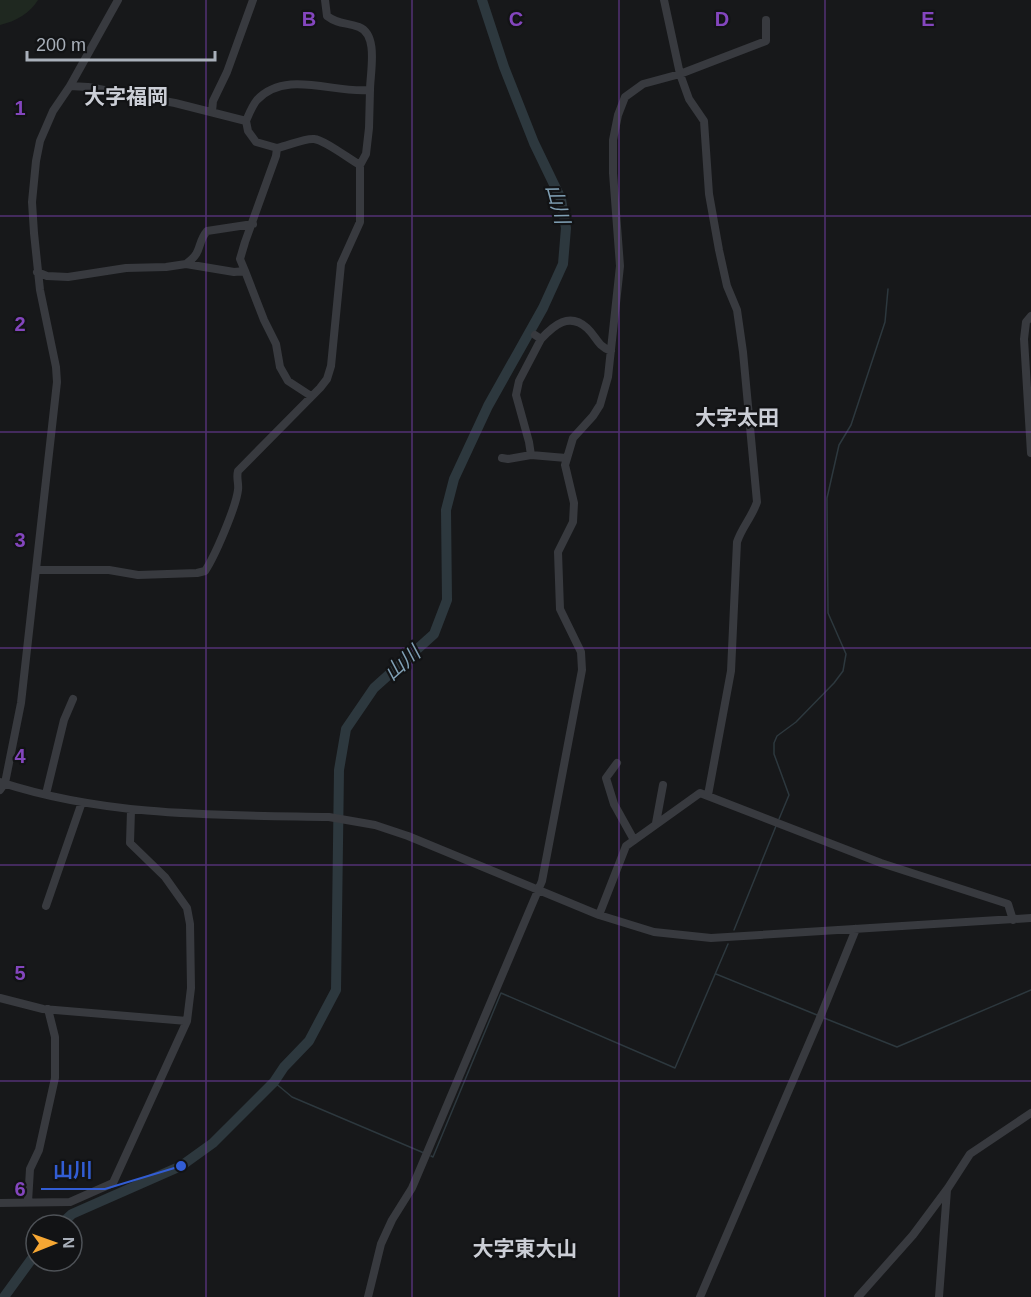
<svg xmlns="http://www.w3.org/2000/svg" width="1031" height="1297" font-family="Helvetica,'Noto Sans JP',sans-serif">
	<rect width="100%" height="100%" fill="#17181a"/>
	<!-- green -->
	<path fill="#1f2820" d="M0 0H38C29 14 16 21 0 25Z"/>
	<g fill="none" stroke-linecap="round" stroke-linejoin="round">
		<!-- stream -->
		<path stroke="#2d383e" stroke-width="1.5" d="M779 819 789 795 774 754V743L777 736 796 722 834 683 843 671 846 654 828 613 827 498 839 445 851 425 885 322 888 289
			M734 930 776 826
			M716 974 817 1015
			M824 1018 897 1047 1031 990
			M274 1082 292 1097 424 1153
			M431 1156 433 1157 501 993 675 1068 728 944"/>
		<!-- river -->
		<path stroke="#2d383e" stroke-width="10" d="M60 1225 72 1214 181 1166 213 1143 274 1082 284 1067 309 1041 336 990 339 770 346 729 374 688 434 634 447 600 446 510 454 479 488 406 543 308 563 264 566 228 561 199 534 143 504 67 482 0
			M4 1297 36 1253"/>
		<!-- minor -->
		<path stroke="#383a3f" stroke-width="8" d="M664 0 680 74 689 99 704 121 709 194 719 250 727 286 737 310 743 352 757 502C752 517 742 527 737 542L731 671 708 795
			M70 86 88 87 175 103 246 121
			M212 112 213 101 227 72 253 0
			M277 148C288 146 304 138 314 139 325 140 349 159 360 165
			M186 264C204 251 196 244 207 231L253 224
			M245 271 240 259 245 242 276 156 277 148 256 142 248 131 246 121C249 114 252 106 257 100 286 69 334 94 370 90 370 73 379 35 359 27 346 22 339 25 327 16L325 0
			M37 272 47 276 68 277 126 268 166 267 186 264 234 272 245 271 264 320 276 344 280 367 288 381 311 396
			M1031 316 1026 322 1024 339 1031 453
			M535 335 541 339C554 325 569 312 587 328 597 337 596 345 611 351
			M531 455 529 442 516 395 519 381 541 339
			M502 458 508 459 531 455 566 458
			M36 570H109L138 575 197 573 205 571C215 556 236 507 238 490 239 483 236 478 238 471L320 388 327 379 331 366 341 264 360 222V165L366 154 369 128 370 90
			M617 763 606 778 614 804 634 840
			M0 782C107 817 218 815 329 817L375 825 408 836 599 915 654 932 711 938 1031 918
			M0 790 5 783 21 703 57 382 56 367 40 290 34 233 32 202 36 161 40 141 53 111 70 86 118 0
			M46 794 64 720 73 699
			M656 823 663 785
			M46 906 82 802
			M599 915 626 846 700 793 881 863 1008 904 1013 920
			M0 998 43 1009 187 1021
			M28 1202 30 1169 39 1150 55 1078V1037L48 1009
			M0 1203 70 1202 113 1183 187 1021 191 988 190 924 187 908 165 877 130 843 131 810
			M368 1297 381 1244 392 1220 412 1188 542 881 582 670 581 652 560 609 558 552 573 522 574 503 565 465 573 438 593 416 600 405 608 377 620 266 613 173V140L618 115 625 97 643 84 680 74 766 41V20
			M700 1297 819 1020 856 929
			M858 1297 913 1235 948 1188 970 1154 1031 1113
			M939 1297 947 1190"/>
	</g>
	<!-- grid -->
	<path fill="none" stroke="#8446be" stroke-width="1.5" stroke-opacity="0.55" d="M206 0V1297M412 0V1297M619 0V1297M825 0V1297M0 216H1031M0 432H1031M0 648H1031M0 865H1031M0 1081H1031"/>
	<g text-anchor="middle" stroke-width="4.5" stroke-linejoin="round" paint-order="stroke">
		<!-- water labels -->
		<g font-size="20" font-style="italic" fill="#80a0b5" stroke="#121315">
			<text transform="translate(558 204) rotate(75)" y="7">山川</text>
			<text transform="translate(402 663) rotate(-42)" y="7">山川</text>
		</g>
		<!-- quarter labels -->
		<g font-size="21" font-weight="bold" fill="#cbced6" stroke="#121315">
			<text x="126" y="104">大字福岡</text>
			<text x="737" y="425">大字太田</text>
			<text x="525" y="1256">大字東大山</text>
		</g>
	</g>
	<g font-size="20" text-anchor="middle" font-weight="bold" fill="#8446be" stroke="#121315" stroke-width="4.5" stroke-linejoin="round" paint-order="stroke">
		<text x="309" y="26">B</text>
		<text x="516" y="26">C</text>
		<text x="722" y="26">D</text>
		<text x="928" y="26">E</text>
		<text x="20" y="115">1</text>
		<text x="20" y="331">2</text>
		<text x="20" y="547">3</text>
		<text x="20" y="763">4</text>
		<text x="20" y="980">5</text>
		<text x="20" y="1196">6</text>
	</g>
	<!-- callouts -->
	<path fill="none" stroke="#325dd4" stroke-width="2" d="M181 1166L105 1189H41"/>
	<circle fill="#325dd4" stroke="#121315" stroke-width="2" cx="181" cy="1166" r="6"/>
	<g font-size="20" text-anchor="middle" font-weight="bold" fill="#325dd4" stroke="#121315" stroke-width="4.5" stroke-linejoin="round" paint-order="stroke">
		<text x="73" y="1177">山川</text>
	</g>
	<!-- north arrow -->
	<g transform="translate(54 1243) rotate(89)"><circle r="28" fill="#121315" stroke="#4e5257" stroke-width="1.5"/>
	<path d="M0-4.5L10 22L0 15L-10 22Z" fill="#f6a733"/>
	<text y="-9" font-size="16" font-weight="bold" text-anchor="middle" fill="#a9b0ba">N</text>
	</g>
	<!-- scale -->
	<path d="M27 51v9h188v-9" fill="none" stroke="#a9b0ba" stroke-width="3"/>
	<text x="36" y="51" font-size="18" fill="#a9b0ba" stroke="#121315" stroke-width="4.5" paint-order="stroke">200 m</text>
</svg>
